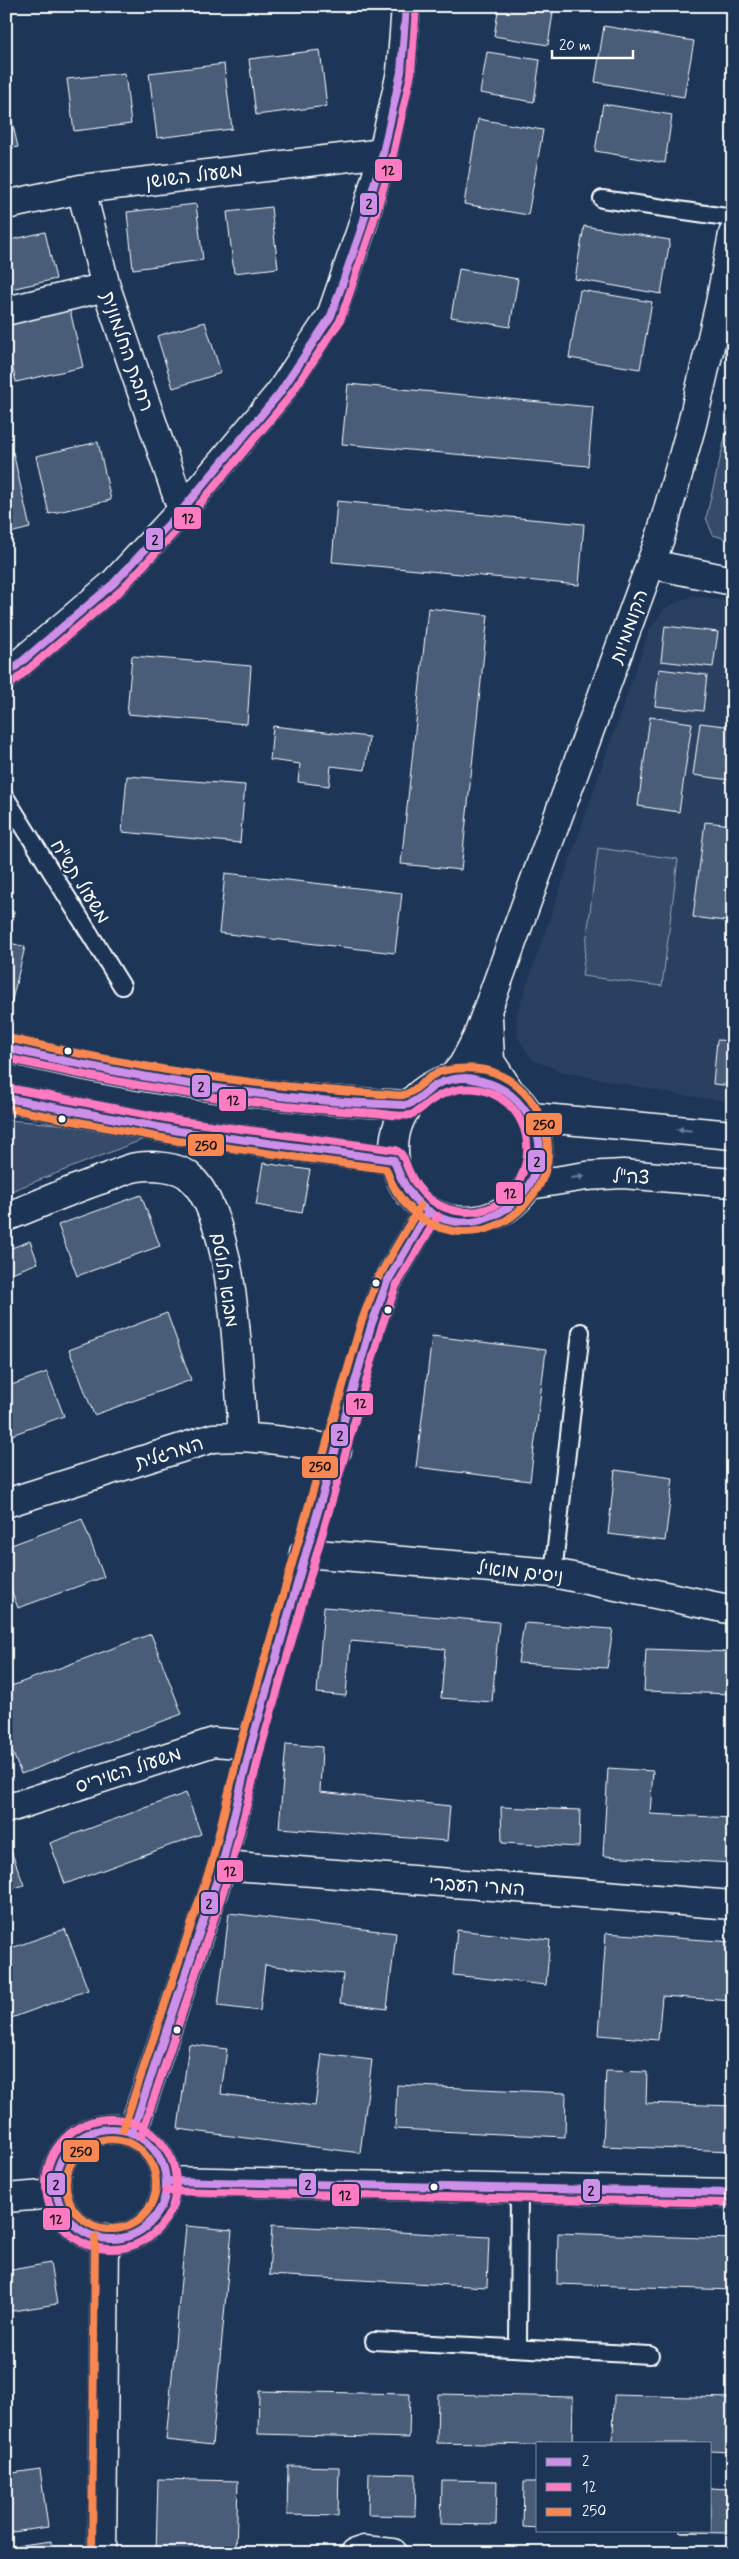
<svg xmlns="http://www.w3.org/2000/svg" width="739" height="2559" font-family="Mynerve,'Playpen Sans Hebrew',sans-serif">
	<rect width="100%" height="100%" fill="#1d3557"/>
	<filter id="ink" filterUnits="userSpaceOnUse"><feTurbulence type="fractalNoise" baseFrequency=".02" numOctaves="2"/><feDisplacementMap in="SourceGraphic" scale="10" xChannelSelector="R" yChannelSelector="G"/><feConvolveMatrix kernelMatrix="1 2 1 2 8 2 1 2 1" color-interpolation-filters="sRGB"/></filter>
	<g filter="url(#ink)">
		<!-- built -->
		<path fill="#2a4161" d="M693 595 733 602V1102L681 1095 564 1072 532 1060 518 1037 517 1013 649 631 665 608Z"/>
		<!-- green -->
		<path fill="#364b69" stroke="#9aa5b4" d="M733 404V541L713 535 706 518Z
			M598 848 678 859 662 986 582 976Z
			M6 1120 162 1132 6 1193Z"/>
		<!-- building -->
		<path fill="#4a5d79" stroke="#fff" d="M499 6 553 13 548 45 494 36Z
			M604 26 694 41 684 97 595 82Z
			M320 50 327 106 256 115 249 59Z
			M487 52 540 60 534 102 480 93Z
			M224 64 232 129 157 138 149 73Z
			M125 73 131 124 74 131 67 79Z
			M6 96 18 147 6 149Z
			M603 104 672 115 665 163 595 151Z
			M478 119 543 130 528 215 464 204Z
			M196 204 203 260 133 269 127 212Z
			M271 207 278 268 234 273 227 212Z
			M584 226 670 240 661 294 575 279Z
			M45 232 56 279 6 290V241Z
			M459 269 518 279 510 327 451 317Z
			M580 290 652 302 640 369 569 358Z
			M70 310 83 367 16 382 6 339V324Z
			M205 322 221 373 173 388 157 336Z
			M348 384 593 407 588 466 342 444Z
			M98 442 111 500 49 514 36 456Z
			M13 452 30 528 6 534V454Z
			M337 501 584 524 579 585 332 562Z
			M428 608 488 615 461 870 401 864Z
			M665 626 718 632 713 667 661 661Z
			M132 656 251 666 247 724 127 714Z
			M659 669 707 675 703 711 655 706Z
			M650 717 692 723 679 812 638 806Z
			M700 723 733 727 730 780 693 775Z
			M273 726 369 737 365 770 331 766 329 786 298 782 300 764 270 760Z
			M127 776 245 785 240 843 122 832Z
			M705 822 733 825V922L693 917Z
			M225 873 402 893 395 953 219 933Z
			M6 909 14 912 7 942 25 947 10 1008 6 1007Z
			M717 1040 733 1041V1086L713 1084Z
			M263 1163 310 1170 302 1213 256 1205Z
			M141 1195 160 1246 77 1276 58 1225Z
			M30 1241 38 1263 6 1275V1250Z
			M167 1313 191 1380 94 1415 69 1350Z
			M432 1336 546 1350 530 1481 416 1467Z
			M728 1370H733V1432H731Z
			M47 1372 64 1416 6 1437V1387Z
			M615 1470 673 1478 665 1541 608 1534Z
			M82 1519 104 1577 18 1608 6 1576V1547Z
			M324 1607 499 1622 492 1702 441 1698 445 1649 350 1641 346 1696 317 1693Z
			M524 1623 613 1629 607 1668 518 1663Z
			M151 1634 182 1714 21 1774 6 1735V1688Z
			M646 1649 733 1652V1694L644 1691Z
			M286 1744 322 1747 320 1792 450 1806 447 1841 279 1828Z
			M608 1768 653 1771 650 1814 733 1818V1863L603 1856Z
			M186 1793 201 1834 65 1884 50 1843Z
			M501 1807 580 1810 579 1847 502 1843Z
			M6 1838 24 1885 6 1891Z
			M229 1913 396 1933 387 2009 340 2003 343 1974 265 1965 260 2011 218 2006Z
			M65 1929 88 1990 6 2020V1950Z
			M457 1930 550 1940 546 1985 453 1975Z
			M606 1933 733 1942V2001L662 1996 658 2040 599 2035Z
			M189 2044 227 2049 221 2094 315 2106 322 2054 372 2060 360 2153 178 2129Z
			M606 2071 647 2072 646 2103 733 2106V2151L603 2146Z
			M397 2085 566 2093 565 2137 395 2129Z
			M272 2225 489 2237 487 2287 269 2275Z
			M186 2226 232 2230 212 2445 166 2440Z
			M558 2233 733 2239V2290L557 2284Z
			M50 2263 57 2304 6 2312V2271Z
			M259 2391 410 2394 409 2438 258 2434Z
			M438 2394 573 2397 572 2443H538V2445L437 2443Z
			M614 2395 731 2398 730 2452 710 2451V2443H613Z
			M288 2466 339 2467 338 2516 287 2515Z
			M40 2469 48 2527 6 2533V2474Z
			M369 2473 416 2474 415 2516 368 2515Z
			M158 2479 238 2481 236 2553H156Z
			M442 2480 497 2481 496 2525 441 2524Z
			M524 2482H538V2528L523 2527Z
			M710 2488 729 2489 727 2533 679 2532 710 2530Z
			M51 2541 52 2553H6V2547Z"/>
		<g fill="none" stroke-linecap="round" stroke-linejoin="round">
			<!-- service casing -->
			<g stroke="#fff" stroke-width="20">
				<path id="service" d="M602 199 733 218
					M6 798 122 986
					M553 1573 581 1332
					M374 2341 650 2355
					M518 2348 519 2189"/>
			</g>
			<!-- minor casing -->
			<g stroke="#fff" stroke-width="31">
				<path id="minor" d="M81 189 106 287 182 510
					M6 205 81 189 383 153
					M6 311 106 287
					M651 564 733 581
					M6 1217C40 1204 74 1188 109 1177 118 1173 128 1168 137 1167 152 1165 177 1166 189 1176 237 1218 238 1373 243 1436
					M6 1503 213 1438C255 1435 295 1442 337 1450
					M304 1553 553 1573 733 1610
					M6 1809 214 1742 251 1745
					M222 1865 733 1905
					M6 2198 56 2194
					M355 2553 364 2550 393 2553"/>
			</g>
			<!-- tertiary casing -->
			<g stroke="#fff" stroke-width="31">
				<path id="tertiary" d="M6 675 113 584 182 510 279 394 331 316 361 230 383 153 401 72 406 6
					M488 1017 490 1061 509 1090
					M6 1048C138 1080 273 1100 408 1105
					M394 1149a72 72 0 1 1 144 0a72 72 0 1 1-144 0Z
					M452 1078 463 1065 477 1038 660 538 692 424 720 303 733 234
					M6 1098 179 1131 394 1160
					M532 1117 733 1135
					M530 1185 586 1176 623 1174 733 1183
					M56 2184a55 55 0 1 1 110 0a55 55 0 1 1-110 0Z
					M132 2133 222 1865 251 1745 371 1326 387 1282 429 1211
					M166 2181 733 2193
					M102 2553 105 2238"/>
			</g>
			<!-- service -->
			<use href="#service" stroke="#1d3557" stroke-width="16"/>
			<!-- minor -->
			<use href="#minor" stroke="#1d3557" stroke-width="28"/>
			<!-- tertiary -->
			<use href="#tertiary" stroke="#1d3557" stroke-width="28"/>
			<!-- bus-1 casing -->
			<g stroke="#1d3557" stroke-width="11">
				<path id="bus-1" d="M6 675 113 584 182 510 279 394 331 316 361 230 383 153 401 72 406 6
					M6 1048C137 1078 270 1101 404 1105 416 1105 427 1089 438 1084 446 1080 464 1076 473 1079 498 1084 514 1093 528 1115 581 1193 435 1287 394 1160L179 1131 6 1098
					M56 2184a55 55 0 1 1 110 0a55 55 0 1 1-110 0Z
					M132 2133 222 1865 251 1745 371 1326 387 1282 429 1211
					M166 2181 733 2193"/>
			</g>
			<!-- bus-2 casing -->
			<g stroke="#1d3557" stroke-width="11">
				<path id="bus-2" d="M12 683 119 592 189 517 287 400 340 321 370 233 393 155 411 74 416 7
					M6 1058C128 1086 251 1107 376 1113 386 1114 400 1117 410 1115 417 1113 424 1106 429 1102 447 1089 470 1084 491 1093 551 1119 532 1213 466 1212 438 1211 418 1194 408 1169 405 1162 404 1154 396 1150L181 1121 8 1088
					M46 2184a65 65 0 1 1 130 0a65 65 0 1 1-130 0Z
					M141 2136 231 1868 261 1748 381 1329 396 1286 438 1216
					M166 2191 733 2203"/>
			</g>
			<!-- bus-3 casing -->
			<g stroke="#1d3557" stroke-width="11">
				<path id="bus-3" d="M6 1108 178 1141 386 1169C409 1239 489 1255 533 1195 547 1176 551 1155 546 1132 540 1108 523 1086 500 1075 483 1066 447 1066 431 1076 423 1082 412 1094 403 1095 396 1096 389 1094 382 1094 256 1087 131 1067 8 1038
					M123 2130 212 1862 241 1742 361 1323 378 1278 420 1206
					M66 2184a45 45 0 1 1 90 0a45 45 0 1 1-90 0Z
					M92 2553 95 2238"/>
			</g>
			<!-- bus-1 -->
			<use href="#bus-1" stroke="#ce8fe9" stroke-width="8"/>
			<!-- bus-2 -->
			<use href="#bus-2" stroke="#fe7ac1" stroke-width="8"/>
			<!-- bus-3 -->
			<use href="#bus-3" stroke="#f88751" stroke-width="8"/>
		</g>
		<!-- one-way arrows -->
		<defs><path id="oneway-solid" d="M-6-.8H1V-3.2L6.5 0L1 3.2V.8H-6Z" transform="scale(1.25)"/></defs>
		<g fill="#6c7c92">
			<use href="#oneway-solid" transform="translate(684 1130) rotate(-174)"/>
			<use href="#oneway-solid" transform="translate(578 1177) rotate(-9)"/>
		</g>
	</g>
	<!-- markers -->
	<g fill="#fff" stroke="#1d3557" stroke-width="2">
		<circle cx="68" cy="1051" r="4.5"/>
		<circle cx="62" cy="1119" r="4.5"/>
		<circle cx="376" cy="1283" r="4.5"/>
		<circle cx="388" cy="1310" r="4.5"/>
		<circle cx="177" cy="2030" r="4.5"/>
		<circle cx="434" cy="2187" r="4.5"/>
	</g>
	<g text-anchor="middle" stroke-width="4.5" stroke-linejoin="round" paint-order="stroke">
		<!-- street labels -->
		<g font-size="19" fill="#fff" stroke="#1d3557">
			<text transform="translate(194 175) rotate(-7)" y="7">משעול השושן</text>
			<text transform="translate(128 351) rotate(71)" y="7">רחבת החלמונית</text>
			<text transform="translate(628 626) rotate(-70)" y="7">הקוממיות</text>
			<text transform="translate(81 881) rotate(58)" y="7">משעול תש"ח</text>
			<text transform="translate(631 1176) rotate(2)" y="7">צה"ל</text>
			<text transform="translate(226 1280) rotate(81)" y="7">מבוא הלוטם</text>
			<text transform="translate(169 1452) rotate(-17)" y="7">המרגלית</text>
			<text transform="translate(520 1571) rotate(6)" y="7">ניסים מואיל</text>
			<text transform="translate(128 1769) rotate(-18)" y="7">משעול האיריס</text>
			<text transform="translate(477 1885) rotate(4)" y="7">המרי העברי</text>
		</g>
	</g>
	<g stroke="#1d3557" stroke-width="2">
		<rect x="374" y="158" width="29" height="24" rx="5" fill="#fe7ac1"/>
		<rect x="359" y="192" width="19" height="24" rx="5" fill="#ce8fe9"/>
		<rect x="173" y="506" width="29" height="24" rx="5" fill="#fe7ac1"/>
		<rect x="145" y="527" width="19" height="24" rx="5" fill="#ce8fe9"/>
		<rect x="191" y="1074" width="20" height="24" rx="5" fill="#ce8fe9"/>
		<rect x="218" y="1088" width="29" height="24" rx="5" fill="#fe7ac1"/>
		<rect x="525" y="1112" width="38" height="24" rx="5" fill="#f88751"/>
		<rect x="187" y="1133" width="38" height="24" rx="5" fill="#f88751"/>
		<rect x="527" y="1149" width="19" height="24" rx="5" fill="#ce8fe9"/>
		<rect x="495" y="1181" width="29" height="24" rx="5" fill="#fe7ac1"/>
		<rect x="345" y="1392" width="29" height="24" rx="5" fill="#fe7ac1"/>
		<rect x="330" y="1423" width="19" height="24" rx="5" fill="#ce8fe9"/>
		<rect x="301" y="1455" width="38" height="24" rx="5" fill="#f88751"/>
		<rect x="216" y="1859" width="28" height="24" rx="5" fill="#fe7ac1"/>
		<rect x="200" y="1891" width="19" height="24" rx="5" fill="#ce8fe9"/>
		<rect x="62" y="2139" width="38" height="24" rx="5" fill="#f88751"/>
		<rect x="46" y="2172" width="20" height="24" rx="5" fill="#ce8fe9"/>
		<rect x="298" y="2172" width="19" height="24" rx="5" fill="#ce8fe9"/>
		<rect x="582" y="2178" width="19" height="24" rx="5" fill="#ce8fe9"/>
		<rect x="331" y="2183" width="29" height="24" rx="5" fill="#fe7ac1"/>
		<rect x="42" y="2207" width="29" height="24" rx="5" fill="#fe7ac1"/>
	</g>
	<g font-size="14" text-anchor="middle" font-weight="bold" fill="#111">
		<text x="388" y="175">12</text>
		<text x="369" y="208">2</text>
		<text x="188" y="523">12</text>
		<text x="155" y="544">2</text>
		<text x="201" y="1091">2</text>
		<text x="233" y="1105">12</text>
		<text x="544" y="1129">250</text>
		<text x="206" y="1150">250</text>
		<text x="537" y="1166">2</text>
		<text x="510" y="1198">12</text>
		<text x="360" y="1408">12</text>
		<text x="340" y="1440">2</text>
		<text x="320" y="1471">250</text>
		<text x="230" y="1876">12</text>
		<text x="209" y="1908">2</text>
		<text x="81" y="2156">250</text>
		<text x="56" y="2189">2</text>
		<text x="308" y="2189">2</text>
		<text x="591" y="2195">2</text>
		<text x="345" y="2200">12</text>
		<text x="56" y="2224">12</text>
	</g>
	<!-- margin -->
	<rect width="739" height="2559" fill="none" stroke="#1d3557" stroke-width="25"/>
	<rect x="12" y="12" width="714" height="2534" fill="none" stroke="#fff" stroke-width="2" filter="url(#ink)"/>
	<!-- legend -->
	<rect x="536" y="2442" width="175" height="90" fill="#1d3557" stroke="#77869a"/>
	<rect x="546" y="2458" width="25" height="8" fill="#ce8fe9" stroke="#77869a"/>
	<text x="582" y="2466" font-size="15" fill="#ffffff">2</text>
	<rect x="546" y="2483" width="25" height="8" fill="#fe7ac1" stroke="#77869a"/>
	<text x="582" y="2492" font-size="15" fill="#ffffff">12</text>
	<rect x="546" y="2508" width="25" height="8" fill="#f88751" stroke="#77869a"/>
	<text x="582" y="2516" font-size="15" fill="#ffffff">250</text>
	<!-- scale -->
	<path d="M552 50v8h81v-8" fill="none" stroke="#ffffff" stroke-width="2.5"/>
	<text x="559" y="50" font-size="15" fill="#ffffff" stroke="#1d3557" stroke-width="4" paint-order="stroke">20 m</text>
</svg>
